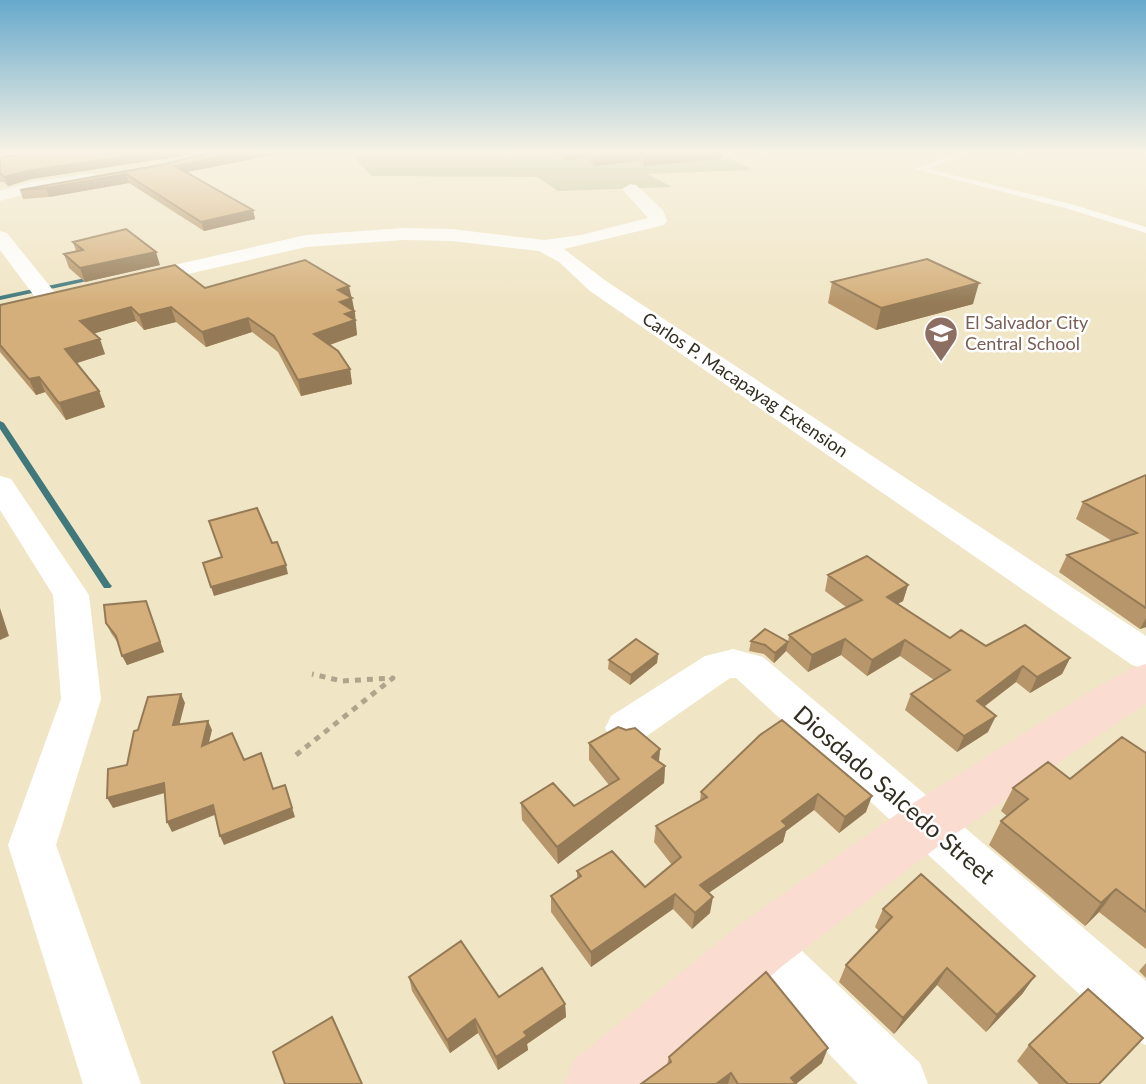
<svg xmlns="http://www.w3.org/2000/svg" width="1146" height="1084" font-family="Lato,sans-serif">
	<rect width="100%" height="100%" fill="#f0e5c5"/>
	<!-- green -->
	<path fill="#bcbf91" d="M348 152H716L753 170 647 174 672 187 558 191 537 177 372 176Z"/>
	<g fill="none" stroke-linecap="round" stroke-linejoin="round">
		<!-- stream -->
		<path fill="#40787c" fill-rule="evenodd" d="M90 277 93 279 92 280 0 300V296Z
			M0 421 4 423 110 584 112 586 110 588H104L0 429Z"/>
		<!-- path -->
		<path stroke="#aea58c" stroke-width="5" stroke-dasharray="6 6" stroke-linecap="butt" d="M296 755 393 678 342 681 312 674"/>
		<!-- lane -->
		<path fill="#fff" fill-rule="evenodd" d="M959 152H970L928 169 1071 204 1146 227V233L1065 208 915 169Z"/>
		<!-- street -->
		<path fill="#fff" fill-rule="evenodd" d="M90 173 96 175 98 178 96 181 33 192 0 201V191L31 182Z
			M630 184 636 185 663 210 667 221 664 225 564 249 606 281 1146 636V669L1132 665 590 291 559 262 539 251 452 241 404 240 306 247 135 286 128 284 124 280 128 276 135 274 306 235 404 228 452 229 544 240 581 235 648 218 622 189Z
			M0 231 7 233 57 295 60 300 57 305H41L0 250Z
			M0 476 11 479 89 595 101 699 56 845 141 1084H83L8 845 61 699 53 595 0 510Z
			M733 649 763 657 1146 981V1045L1126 1037 736 678H730L641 740 626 745 611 740 605 728 611 716 705 656Z
			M760 920 778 928 920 1063 928 1084H858L742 964 734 946 742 928Z"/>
		<!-- secondary -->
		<path fill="#fadcd0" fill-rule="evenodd" d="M1146 664V703L945 841 781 967 649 1084H564L574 1060 739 925 907 807 1092 690 1130 669Z"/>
	</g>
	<!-- wall -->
	<path fill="#b6966a" d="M552 152H722L721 159 644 166 638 161 595 166 584 158 565 161Z
		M272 155 187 172 253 210 255 219 204 231 129 183 49 197 23 199 20 190 166 164Z
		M181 156 31 179 8 186 4 182H0V158Z
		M73 242 160 265 85 282 69 268 64 254 76 251Z
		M832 282 973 304 876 330 828 303Z
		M205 288 352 298 357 335 330 345 350 369 352 384 301 396 278 352 252 332 206 347 176 322 144 330 136 321 94 333 105 354 76 363 99 391 105 407 66 420 45 392 36 395 0 352V305Z
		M1146 475V627L1140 629 1059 572 1067 555 1112 541 1076 519 1083 502Z
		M828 575 908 585 903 601 898 604 950 638 986 646 1070 658 1062 674 1030 693 1016 682 984 707 988 732 957 752 905 710 911 694 934 680 900 656 867 676 841 655 808 672 786 651 774 663 764 654 749 651 751 641 788 642 789 635 846 607 825 591Z
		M149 611 164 652 127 665 118 643 111 633 106 623Z
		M658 654 657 663 630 685 608 669 609 660Z
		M760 735 866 812 839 833 814 810 786 831 783 842 708 893 710 913 692 929 673 909 591 967 551 912V896L577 879V871L645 887 672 865 654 842 656 826 700 801 701 792Z
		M589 743 660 749 659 762 665 766 664 783 558 864 522 820 521 803 574 806 609 785 589 760Z
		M1146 753V949L1099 912 1085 926 989 845 1001 821 1007 816 1001 811 1013 788 1070 779Z
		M883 909 1023 993 986 1032 937 985 894 1034 839 982 846 965 879 931 875 927Z
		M1146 963V978L1139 971Z
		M409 977 499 997 565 1004 566 1017 527 1044 528 1050 498 1070 478 1033 450 1053 412 991Z
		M1029 1045 1099 1084H1039L1017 1061Z
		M669 1057 822 1063 796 1084H641L667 1065Z"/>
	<!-- shaded-wall -->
	<path fill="#947a56" d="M156 152H195L181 156 31 179 8 186 4 177 27 171Z
		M245 152H271L272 155 177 174 175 166Z
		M565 152H584V158L565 161Z
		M706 152H722L721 159 644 166V157Z
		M639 153 638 161 595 166V158Z
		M126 174 129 183 49 197 46 188Z
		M253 210 255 219 204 231 201 222Z
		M156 252 160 265 85 282 80 268Z
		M979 283 973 304 876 330 881 308Z
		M349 286 355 313 357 335 317 349 314 334 343 317 338 290Z
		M131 307 136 321 86 336 80 321Z
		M171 307 176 322 144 330 139 315Z
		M248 318 252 332 206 347 202 332Z
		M100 339 105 354 71 365 65 349Z
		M350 369 352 384 301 396 298 380Z
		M39 377 45 392 36 395 29 379Z
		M99 391 105 407 66 420 59 403Z
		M286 565 288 574 214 596 211 587Z
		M908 585 903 601 882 612 887 597Z
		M0 608 9 636 0 640Z
		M149 611 164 652 127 665 122 656Z
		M1146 618V627L1140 629Z
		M845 639 841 655 808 672 812 655Z
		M905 640 900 656 867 676 872 660Z
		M788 642 786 651 774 663 775 653Z
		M658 654 657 663 630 685 631 675Z
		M1070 658 1062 674 1030 693 1037 677Z
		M1023 666 1016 682 970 717 977 701Z
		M181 694 185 703 177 734 173 725Z
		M996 716 988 732 957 752 964 736Z
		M208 721 212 730 206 755 202 746Z
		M660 749 658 767 652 757Z
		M665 766 664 783 558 864 557 847Z
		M164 783 168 792 113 808 107 798Z
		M285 785 295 817 224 845 220 836Z
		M818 794 814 810 786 831 783 842 697 901 700 885Z
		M872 796 866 812 839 833 845 817Z
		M213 805 217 814 172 832 167 822Z
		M1116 889 1099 912 1085 926 1101 903Z
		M675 894 673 909 591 967V952Z
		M713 897 710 913 692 929 695 913Z
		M947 968 937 985 894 1034 903 1018Z
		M1035 976 1023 993 986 1032 997 1015Z
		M565 1004 566 1017 527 1044 528 1050 498 1070 496 1057 524 1032Z
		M475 1019 478 1033 450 1053 447 1040Z
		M828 1048 822 1063 796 1084 791 1078Z
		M731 1073 728 1084H716Z"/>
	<!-- building -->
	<path fill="#d4af7b" stroke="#947a56" stroke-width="2" d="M31 152H156L27 171 4 177 0 173V158Z
		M212 152H245L175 166 253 210 201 222 126 174 46 188 20 190 166 164Z
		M586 152H706L644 157 639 153 595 158Z
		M126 229 156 252 80 268 64 254 83 250 73 242Z
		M927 259 979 283 881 308 832 282Z
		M305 260 349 286 338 290 352 298 340 302 354 311 345 314 355 320 314 334 338 351 350 369 298 380 274 336 248 318 202 332 171 307 139 315 131 307 80 321 100 339 65 349 99 391 59 403 39 377 29 379 0 345V305L175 265 205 288Z
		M1146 475V608L1067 555 1137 533 1083 502Z
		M257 508 272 543 277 542 286 565 211 587 203 563 222 557 209 521Z
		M867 556 908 585 887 597 950 638 961 630 986 646 1025 625 1070 658 1037 677 1023 666 977 701 996 716 964 736 911 694 950 670 905 640 872 660 845 639 812 655 789 635 862 600 828 575Z
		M146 601 160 642 122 656 116 636 106 623 104 605Z
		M765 629 788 642 775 653 765 645 751 641Z
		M636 639 658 654 631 675 609 660Z
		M181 694 173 725 208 721 202 746 232 733 244 760 261 753 273 789 285 785 292 808 220 836 213 805 167 822 164 783 107 798 108 769 127 765 134 731 138 730 148 697Z
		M782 720 872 796 845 817 818 794 782 821 787 826 700 885 713 897 695 913 675 894 591 952 551 896 581 876 577 871 612 851 645 887 681 857 656 826 707 797 701 792 760 735Z
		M618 727 626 730 635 728 660 749 652 757 665 766 557 847 521 803 553 783 574 806 619 779 589 743Z
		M1122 737 1146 753V912L1116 889 1101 903 1001 821 1028 799 1013 788 1048 762 1070 779Z
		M921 874 1035 976 997 1015 947 968 903 1018 846 965 892 917 883 909Z
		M461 941 499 997 542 968 565 1004 524 1032 527 1036 496 1057 475 1019 447 1040 409 977Z
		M766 972 828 1048 791 1078 796 1084H738L731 1073 716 1084H641L671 1062 669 1057Z
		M1088 989 1143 1038 1099 1084H1068L1029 1045Z
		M332 1017 362 1084H285L273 1052Z"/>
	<!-- sky -->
	<linearGradient id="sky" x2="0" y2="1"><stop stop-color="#67a9cc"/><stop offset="0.5" stop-color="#f8f3e5"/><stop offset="1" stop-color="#f8f3e5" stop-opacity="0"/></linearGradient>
	<rect width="1146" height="304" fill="url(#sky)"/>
	<!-- icons -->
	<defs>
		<g id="school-pin" transform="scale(1.75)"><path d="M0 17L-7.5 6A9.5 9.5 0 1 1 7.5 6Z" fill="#8d6e63" stroke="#fff"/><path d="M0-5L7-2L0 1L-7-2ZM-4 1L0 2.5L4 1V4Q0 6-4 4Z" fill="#fff"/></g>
	</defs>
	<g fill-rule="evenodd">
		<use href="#school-pin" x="941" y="333"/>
	</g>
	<g text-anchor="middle" stroke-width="5" stroke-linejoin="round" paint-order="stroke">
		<!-- far-education labels -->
		<g font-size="18" fill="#785e54" stroke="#fff" text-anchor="start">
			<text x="965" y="329">El Salvador City<tspan x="965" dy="21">Central School</tspan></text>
		</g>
		<!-- far-street labels -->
		<g font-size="18" fill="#322e21" stroke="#fff">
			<text transform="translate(745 385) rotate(34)" y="6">Carlos P. Macapayag Extension</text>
		</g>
		<!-- near-street labels -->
		<g font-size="24" fill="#322e21" stroke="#fff">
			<text transform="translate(894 795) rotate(41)" y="8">Diosdado Salcedo Street</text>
		</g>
	</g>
</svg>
